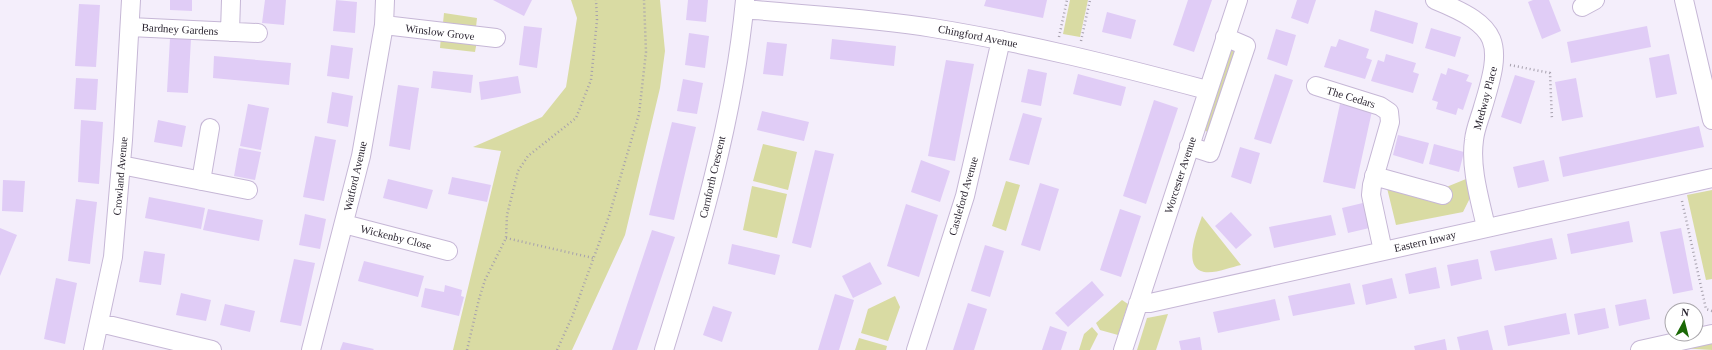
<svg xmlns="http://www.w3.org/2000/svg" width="1712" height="350" font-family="'Times New Roman',serif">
	<rect width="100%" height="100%" fill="#f4eefb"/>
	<!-- green -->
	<path fill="#d9dba3" d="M571 0H660L665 51 660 88 625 235 572 350H453L501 151 473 147 542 117 566 87 577 18Z
		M1070 0H1088L1080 37 1063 34Z
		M444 13 477 18 476 27 443 23Z
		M441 36 477 41 475 52 440 48Z
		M1231 48 1236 50 1210 132 1205 131Z
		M763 144 797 152 788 190 753 181Z
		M1466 179 1470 198 1463 212 1396 225 1387 188 1443 204 1449 189 1444 188Z
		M1006 181 1020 185 1006 231 992 226Z
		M752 186 787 194 777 238 743 230Z
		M1712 190V279L1706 280 1687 195Z
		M1202 216 1241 265C1231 267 1215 274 1204 272 1181 267 1198 229 1202 216Z
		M895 296 900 307 888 341 861 333 868 309Z
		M1122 300 1128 304 1118 335 1100 330 1096 323Z
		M1168 314 1156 350H1137L1147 318Z
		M1092 327 1098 334 1090 350H1079L1084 334Z
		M859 338 887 346 886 350H855Z
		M1712 342V350L1679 348Z"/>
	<!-- building -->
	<path fill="#e0ccf6" d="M170 0H192V11L170 10Z
		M265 0H286L284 25 262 23Z
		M336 0 357 2 355 33 333 31Z
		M493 0H532L524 16Z
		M688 0H708L706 22 686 20Z
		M986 0H1047L1043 18 984 6Z
		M1188 0H1212L1194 52 1173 45Z
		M1297 0H1316L1308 24 1291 18Z
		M1533 0H1549L1561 31 1542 39 1528 2Z
		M79 4 100 5 96 67 75 66Z
		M1375 10 1418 23 1413 44 1370 31Z
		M1107 12 1136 20 1131 39 1102 32Z
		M524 26 542 28 537 68 519 65Z
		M1647 26 1651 47 1571 63 1567 42Z
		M1431 28 1461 37 1455 57 1425 48Z
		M1276 29 1296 35 1287 66 1267 59Z
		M689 33 709 36 705 68 685 65Z
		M170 38 191 39 188 93 167 92Z
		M832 39 896 46 894 66 830 59Z
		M1339 39 1369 49 1366 58 1372 60 1365 79 1324 67 1331 46 1336 47Z
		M767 42 787 44 783 76 763 74Z
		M331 45 353 48 349 79 327 76Z
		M1386 54 1416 63 1413 72 1419 74 1413 93 1371 81 1378 60 1384 62Z
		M1669 54 1677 94 1656 98 1649 58Z
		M214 56 291 63 289 85 213 78Z
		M946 60 974 64 955 161 928 156Z
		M1448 68 1469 75 1466 81 1472 83 1463 110 1458 108 1456 115 1436 109 1438 102 1432 100 1441 73 1446 75Z
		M1028 69 1047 73 1041 106 1021 102Z
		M433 71 473 75 471 93 431 88Z
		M1078 74 1126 87 1121 106 1073 94Z
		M1275 74 1293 80 1271 144 1254 139Z
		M1515 75 1535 81 1521 124 1501 117Z
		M518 76 521 93 481 100 479 82Z
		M76 78 98 79 96 110 74 109Z
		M1576 78 1583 117 1562 121 1555 82Z
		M683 79 703 83 697 114 677 111Z
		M398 85 419 88 410 150 389 146Z
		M332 92 353 96 348 127 327 123Z
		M1154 100 1178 108 1146 204 1123 196Z
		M248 104 269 108 261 150 240 146Z
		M1340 104 1372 111 1355 189 1323 182Z
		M762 111 809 122 804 141 757 130Z
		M1023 113 1042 118 1029 165 1009 160Z
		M81 120 103 122 99 184 78 182Z
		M158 120 186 126 182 147 154 142Z
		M672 122 696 127 674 220 649 215Z
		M1699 126 1704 147 1563 177 1559 157Z
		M1398 135 1429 143 1423 164 1393 155Z
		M315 136 336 140 324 201 303 197Z
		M1434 144 1464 152 1459 172 1429 164Z
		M1240 147 1260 153 1251 184 1231 177Z
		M239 148 261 152 255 180 234 176Z
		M815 150 834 154 811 248 792 243Z
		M921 160 950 171 940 202 911 192Z
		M1544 160 1549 181 1518 188 1513 167Z
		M452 177 491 185 487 202 448 194Z
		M388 179 433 190 427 209 383 198Z
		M3 180 25 181 23 212 2 211Z
		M1040 183 1059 189 1040 251 1021 245Z
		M149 197 205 208 201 229 145 218Z
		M76 199 97 202 90 264 68 261Z
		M1371 201 1378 226 1348 233 1342 208Z
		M906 204 938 215 919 277 887 266Z
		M208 209 263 220 259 241 203 230Z
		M1120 209 1141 216 1121 277 1100 270Z
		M1231 212 1252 235 1236 249 1215 226Z
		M305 214 326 219 320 249 299 245Z
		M1331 215 1336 235 1274 248 1269 227Z
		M1629 221 1633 242 1571 254 1567 234Z
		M0 228 17 235 0 276Z
		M1681 228 1693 290 1673 294 1660 232Z
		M652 230 675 237 637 350H612Z
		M1552 238 1557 259 1495 271 1490 251Z
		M732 244 780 255 775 275 728 264Z
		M985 245 1004 251 990 297 971 291Z
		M144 251 165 254 161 285 139 282Z
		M294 259 315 263 301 326 280 322Z
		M1478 259 1482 279 1451 286 1447 265Z
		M364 261 424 276 418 297 358 281Z
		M870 262 882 284 853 298 842 276Z
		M1436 267 1440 288 1409 294 1405 274Z
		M56 278 77 283 65 344 44 339Z
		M1392 278 1397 298 1366 305 1362 285Z
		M1092 281 1104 295 1068 327 1055 313Z
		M1350 283 1355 304 1293 316 1288 296Z
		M445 285 462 290 461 296 464 297 459 316 421 307 425 288 444 292Z
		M181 293 211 300 206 321 176 315Z
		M835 294 854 300 839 350H818Z
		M1275 299 1280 320 1218 333 1213 312Z
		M1646 299 1650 319 1619 326 1615 305Z
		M968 303 987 309 974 350H953Z
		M225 304 255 311 250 332 220 325Z
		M713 306 732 312 722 342 703 335Z
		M1605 308 1609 328 1578 335 1574 314Z
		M1566 313 1570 334 1508 346 1504 326Z
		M1050 326 1067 332 1061 350H1042Z
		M1488 330 1493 350H1460L1457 337Z
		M1200 337 1202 350H1181L1179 341Z
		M1445 339 1447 350H1415L1414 346Z
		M343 342 374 349 373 350H340Z"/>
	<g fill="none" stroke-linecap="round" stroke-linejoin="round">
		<!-- minor casing -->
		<g stroke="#c6b7d6" stroke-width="20">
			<path id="minor" d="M1435 0C1501 27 1503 42 1483 107 1480 118 1475 129 1474 140 1470 168 1480 200 1486 227
				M1684 0 1712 120
				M1582 7 1595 0
				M744 9C807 15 871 18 933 28 1026 43 1117 66 1207 90
				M384 25 496 38
				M130 27 258 33
				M230 32 231 0
				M1316 86 1380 106 1389 112 1390 122 1372 185 1371 195 1383 251
				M1189 146 1210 153 1246 46 1225 37
				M121 165 248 190
				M1374 176 1443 195
				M201 181 210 128
				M344 224 448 251
				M1138 303H1150L1712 178
				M100 323 212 350
				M93 350 113 257 123 140 131 0
				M311 350 361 156 384 25 385 0
				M664 350C699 236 734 119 745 0
				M916 350 965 196 1001 40
				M1123 350 1238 0
				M1640 350 1712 334"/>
		</g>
		<!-- path -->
		<path stroke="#a6a0ad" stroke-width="2.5" stroke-dasharray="1 3" stroke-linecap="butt" d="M1059 37 1067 0
			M1081 41 1090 0
			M1510 65 1550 73 1552 120
			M1682 201 1706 309 1712 311
			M506 238 593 258
			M467 350 479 299 485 280 506 238 507 215 518 171 528 156 576 118 591 80 597 20 596 0
			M557 350 572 317 609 216 639 114 646 52 644 0"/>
		<!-- minor -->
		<use href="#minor" stroke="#fff" stroke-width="18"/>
	</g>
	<g text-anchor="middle" stroke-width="3.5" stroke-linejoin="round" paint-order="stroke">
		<!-- street labels -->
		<g font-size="11" fill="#251f2b" stroke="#fff">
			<text transform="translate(180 29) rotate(3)" y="4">Bardney Gardens</text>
			<text transform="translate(440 32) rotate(7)" y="4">Winslow Grove</text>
			<text transform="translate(978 36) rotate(11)" y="4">Chingford Avenue</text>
			<text transform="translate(1351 97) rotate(17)" y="4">The Cedars</text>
			<text transform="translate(1485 98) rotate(-75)" y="4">Medway Place</text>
			<text transform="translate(1180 175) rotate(-72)" y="4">Worcester Avenue</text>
			<text transform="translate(120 176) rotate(-85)" y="4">Crowland Avenue</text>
			<text transform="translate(355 176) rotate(-77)" y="4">Watford Avenue</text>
			<text transform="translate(712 177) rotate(-77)" y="4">Carnforth Crescent</text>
			<text transform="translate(963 196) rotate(-74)" y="4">Castleford Avenue</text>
			<text transform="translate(396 237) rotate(14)" y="4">Wickenby Close</text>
			<text transform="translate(1425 241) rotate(-13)" y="4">Eastern Inway</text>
		</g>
	</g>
	<!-- north arrow -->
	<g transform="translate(1684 322) rotate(7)"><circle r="19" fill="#ffffff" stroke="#a8a5aa"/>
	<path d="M0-3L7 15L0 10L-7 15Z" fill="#1a6805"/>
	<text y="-6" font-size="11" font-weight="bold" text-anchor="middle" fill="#251f2b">N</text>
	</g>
</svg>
